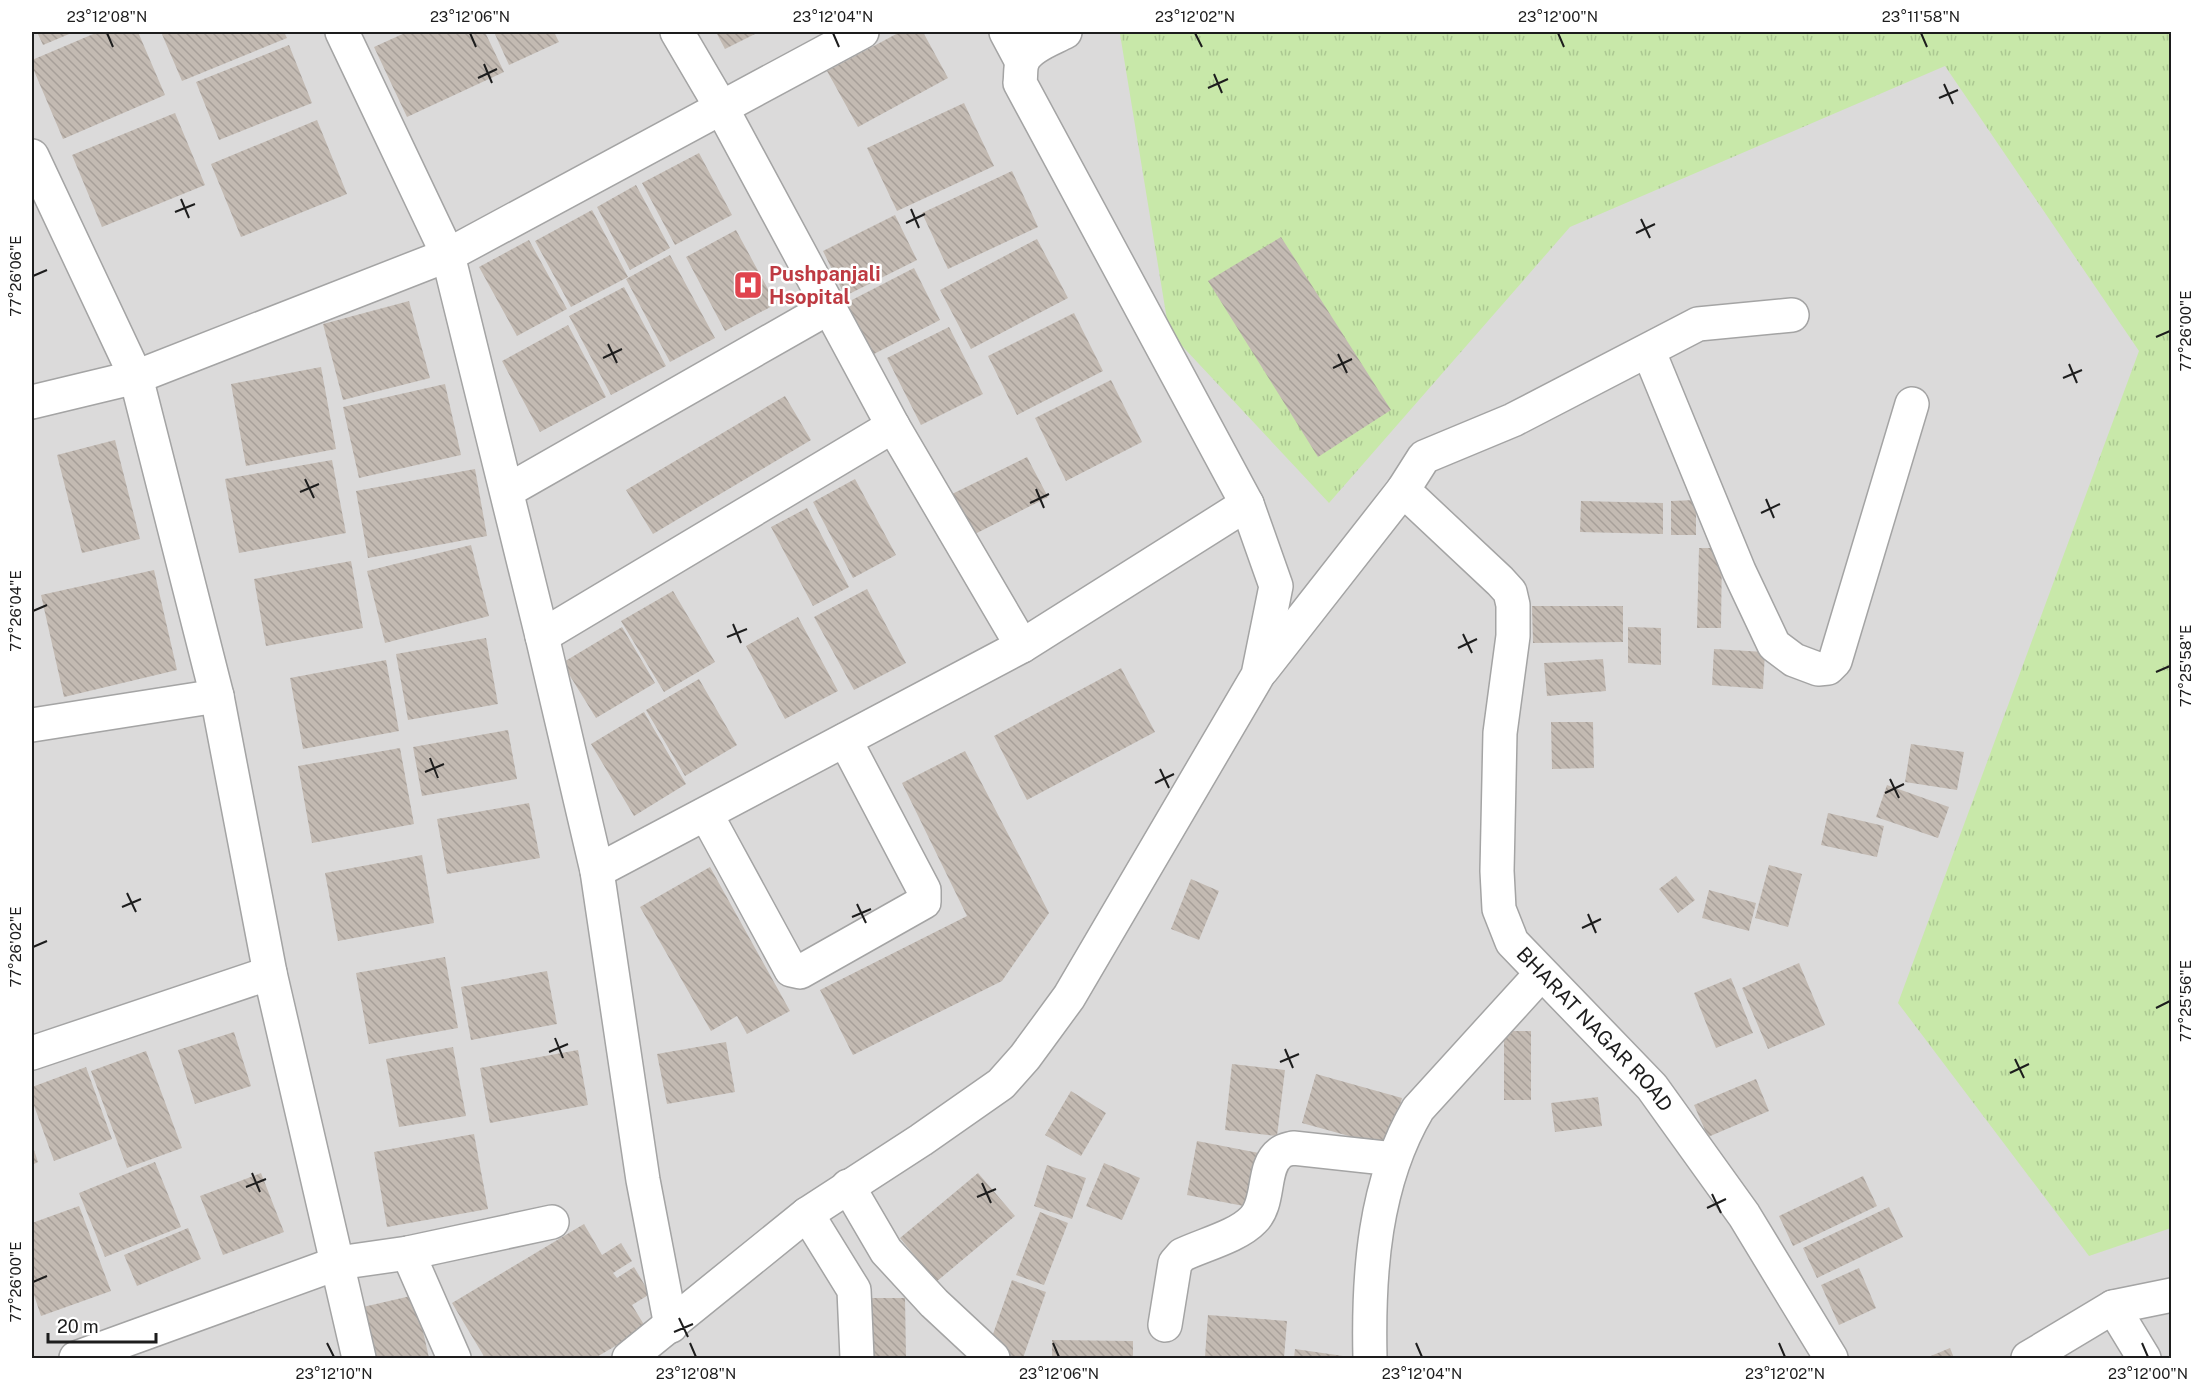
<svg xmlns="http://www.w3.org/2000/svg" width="2203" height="1390" font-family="'Public Sans',sans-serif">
	<defs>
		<pattern id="grass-tufts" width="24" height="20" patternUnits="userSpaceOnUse" patternTransform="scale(1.5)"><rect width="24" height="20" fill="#c8e8a9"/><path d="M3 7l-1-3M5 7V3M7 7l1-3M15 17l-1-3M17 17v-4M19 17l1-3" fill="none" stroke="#abc791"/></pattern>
		<pattern id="building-back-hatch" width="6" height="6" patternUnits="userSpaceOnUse" patternTransform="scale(1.5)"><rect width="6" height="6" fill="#c3bab2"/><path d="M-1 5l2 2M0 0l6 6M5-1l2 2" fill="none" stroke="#a79f99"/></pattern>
	</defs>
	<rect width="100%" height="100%" fill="#eeeae3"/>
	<!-- residential -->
	<path fill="#dbdada" d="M32 32H2171V1358H32Z"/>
	<!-- grass -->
	<path fill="url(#grass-tufts)" d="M1124 32H2171V1228L2089 1256 1898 1003 2139 351 1945 66 1570 227 1329 503 1169 332 1120 34Z"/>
	<!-- building -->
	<path fill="url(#building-back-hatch)" d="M37 32H74L43 45Z
		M98 32H138L165 95 63 139 32 66V60Z
		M161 32H284L287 38 182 81Z
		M407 32H485L504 72 407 117 374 47Z
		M494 32H554L559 42 509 65Z
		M716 32H759L725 49Z
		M900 32H923L948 78 858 127 827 71Z
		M289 45 312 103 219 140 196 82Z
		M964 103 994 166 897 211 867 148Z
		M175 113 205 185 102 227 72 155Z
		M317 120 347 194 241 237 211 164Z
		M699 153 732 215 675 245 642 183Z
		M1012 171 1038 227 948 269 922 213Z
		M636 185 670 248 630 270 597 207Z
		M592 210 628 277 571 307 535 241Z
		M895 215 917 260 845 296 823 251Z
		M736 230 776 304 725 331 686 257Z
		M1281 237 1391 410 1318 457 1208 281Z
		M1037 239 1068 298 971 349 940 290Z
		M529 240 567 309 517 336 479 267Z
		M670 255 715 338 670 362 626 279Z
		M914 268 940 320 872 355 846 303Z
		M624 287 666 366 611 395 569 316Z
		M409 301 430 378 343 400 323 324Z
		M1074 313 1103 371 1017 415 988 356Z
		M568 325 606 397 540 432 502 361Z
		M949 327 983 394 921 425 887 358Z
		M321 367 336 449 246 466 231 384Z
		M1111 380 1142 442 1066 481 1035 418Z
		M445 384 461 455 359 478 343 407Z
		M785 396 811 440 653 534 626 490Z
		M115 440 140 539 82 553 57 455Z
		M1027 457 1048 497 971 536 950 495Z
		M332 460 346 533 239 553 225 479Z
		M475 469 487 536 368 558 356 491Z
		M855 479 896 555 853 578 813 502Z
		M1696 500V535H1671V501Z
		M1581 501 1663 503V534L1580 532Z
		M807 508 849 587 813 606 771 527Z
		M471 545 489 616 385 643 367 571Z
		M1699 548H1722L1721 628H1697Z
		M351 561 363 628 266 646 254 579Z
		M154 570 177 670 64 697 41 595Z
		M867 589 906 663 854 690 814 617Z
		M673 591 715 662 664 692 621 621Z
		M1532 606H1623V642L1533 643Z
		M798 617 838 691 785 719 746 646Z
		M622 627 655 683 596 718 562 663Z
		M1628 627 1661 628V665L1628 663Z
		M486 638 498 704 408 720 396 654Z
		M1714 649 1765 652 1763 689 1712 685Z
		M1603 659 1606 691 1547 696 1544 663Z
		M386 660 399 731 303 749 290 678Z
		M1121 668 1155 732 1027 800 994 736Z
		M699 679 737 745 685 776 646 710Z
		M644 712 686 784 634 816 591 744Z
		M1551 722H1593L1594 768 1552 769Z
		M508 730 517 779 422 796 413 747Z
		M1911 744 1964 752 1957 790 1905 782Z
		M400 748 414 824 312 843 298 766Z
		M965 751 1049 913 1002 981 853 1055 820 990 967 916 902 783Z
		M1887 785 1949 807 1938 838 1876 817Z
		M529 803 540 858 447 874 437 819Z
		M1828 813 1884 826 1877 857 1821 845Z
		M422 855 434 923 338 941 325 873Z
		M1769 865 1802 874 1788 927 1755 918Z
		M710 867 790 1011 747 1034 737 1016 711 1031 640 907Z
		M1676 876 1695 900 1678 913 1659 889Z
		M1191 879 1219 891 1199 940 1171 929Z
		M1709 890 1756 903 1749 931 1702 918Z
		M445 957 458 1028 369 1044 356 973Z
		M1799 963 1825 1025 1768 1049 1742 988Z
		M547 971 557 1024 471 1040 461 987Z
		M1731 978 1753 1033 1716 1048 1694 993Z
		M1504 1031H1531V1100H1504Z
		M234 1032 251 1086 195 1104 178 1050Z
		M726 1042 735 1092 667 1104 657 1054Z
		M453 1047 466 1116 399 1127 386 1059Z
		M578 1050 588 1105 490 1123 480 1068Z
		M146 1051 182 1148 127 1168 91 1071Z
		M1232 1064 1285 1070 1277 1136 1225 1130Z
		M86 1067 112 1139 54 1161 32 1100V1087Z
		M1316 1074 1402 1098 1389 1147 1302 1123Z
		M1756 1079 1769 1111 1708 1137 1694 1105Z
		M1071 1091 1106 1113 1081 1156 1045 1135Z
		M1598 1097 1602 1126 1555 1132 1551 1103Z
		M474 1134 488 1209 387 1227 374 1152Z
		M1197 1141 1264 1154 1254 1208 1187 1195Z
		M32 1144 38 1162 32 1165Z
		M155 1162 181 1227 105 1257 79 1193Z
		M1104 1163 1140 1178 1122 1220 1086 1206Z
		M1047 1165 1086 1178 1072 1219 1034 1206Z
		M261 1173 284 1232 223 1255 200 1196Z
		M978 1173 1015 1216 936 1282 900 1238Z
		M1863 1176 1877 1206 1793 1246 1779 1216Z
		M79 1206 111 1291 41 1316 32 1289V1223Z
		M1889 1207 1903 1237 1817 1278 1803 1248Z
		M1040 1212 1068 1223 1044 1285 1016 1275Z
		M584 1224 602 1255 621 1243 632 1261 613 1273 617 1278 634 1267 650 1294 632 1305 646 1328 595 1358H485L452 1303Z
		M188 1228 201 1259 137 1286 124 1255Z
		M1859 1268 1876 1308 1839 1325 1821 1285Z
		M1012 1280 1046 1292 1023 1358H1007L987 1351Z
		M415 1295 429 1358H374L363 1307Z
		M866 1298H905L906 1358H867Z
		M1208 1315 1287 1321 1284 1358 1205 1357Z
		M1052 1340 1133 1341V1358H1052Z
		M1950 1348 1954 1358H1926Z
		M1295 1349 1350 1357V1358H1294Z"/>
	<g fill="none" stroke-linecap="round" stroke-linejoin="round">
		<!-- minor casing -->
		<g stroke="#a4a4a4" stroke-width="36">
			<g id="minor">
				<path d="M342 32 448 255 542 636 597 871 643 1180 671 1326"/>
				<path d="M677 32 721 107 893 426 1022 646"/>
				<path d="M1006 32 1022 62"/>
				<path d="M32 156 136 377 217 696 270 973 359 1358"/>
				<path d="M1649 352 1739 571 1774 645 1794 660 1818 669 1828 668 1835 661 1912 404"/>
				<path d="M32 402 136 377 448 255 862 32"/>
				<path id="s1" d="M1403 490 1500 581 1510 592 1513 605V636L1500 733 1497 871 1499 909 1512 942 1652 1087 1744 1215 1831 1358"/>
				<path d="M507 491 828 308"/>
				<path d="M542 636 893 426"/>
				<path d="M1262 670 1403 490 1424 457 1513 420 1698 324 1792 315"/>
				<path d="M32 725 217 696"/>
				<path d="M706 814 791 970 800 972 924 902V890L845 740"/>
				<path d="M597 871 1022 646 1247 504"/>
				<path d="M32 1053 270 973"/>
				<path d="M848 1186 886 1251 934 1303 993 1358"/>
				<path d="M807 1214 854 1290 857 1358"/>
				<path d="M408 1253 454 1358"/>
				<path d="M2113 1307 2144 1358"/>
				<path d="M1165 1325 1175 1263 1182 1255C1203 1245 1238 1236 1253 1220 1271 1203 1261 1167 1280 1153 1283 1150 1290 1149 1293 1148L1394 1159"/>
				<path d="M76 1358 338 1263 408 1253 552 1222"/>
				<path d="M629 1358 807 1214 921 1140 1001 1084 1025 1057 1069 997 1258 675 1276 586 1247 504 1020 83C1021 77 1020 69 1022 63 1027 47 1052 39 1065 32"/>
				<path d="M1370 1358C1368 1274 1374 1183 1418 1109L1541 974"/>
				<path d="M2028 1358 2113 1307 2172 1295"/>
			</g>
		</g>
		<!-- minor -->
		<use href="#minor" stroke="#fff" stroke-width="33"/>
	</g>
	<!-- ticks -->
	<path fill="none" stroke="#1d1d1d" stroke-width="2" d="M107 33 113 47M470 33 476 47M833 33 839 47M1195 33 1202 47M1558 33 1564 47M1921 33 1927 47M484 64 492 83M1214 74 1222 93M478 78 497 69M1944 84 1953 104M1208 88 1228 79M1939 98 1958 90M181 199 189 218M911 209 919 228M175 212 195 204M1641 219 1650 238M906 223 925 214M1636 233 1655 224M33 276 47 270M2156 337 2170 331M608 344 617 363M1338 354 1347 373M603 358 622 349M2069 364 2077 383M1333 368 1352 359M2063 378 2082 370M305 479 314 498M1036 489 1044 508M300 492 319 484M1766 499 1774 518M1030 503 1049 494M1761 513 1780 504M33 611 47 605M733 624 741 643M1463 634 1472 653M727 637 747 629M1458 648 1477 639M2156 672 2170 666M430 758 438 778M1160 769 1169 788M425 772 444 764M1890 779 1899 798M1155 783 1174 774M1885 793 1904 784M127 893 136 912M857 904 866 923M122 907 141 899M1588 914 1596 933M852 917 871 909M1582 928 1601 919M33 947 47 941M2156 1008 2170 1001M555 1038 563 1058M1285 1049 1293 1068M549 1052 568 1044M2015 1059 2024 1078M1280 1062 1299 1054M2010 1073 2029 1064M252 1173 260 1192M982 1183 991 1203M246 1187 266 1179M1712 1194 1721 1213M977 1197 996 1189M1707 1208 1726 1199M33 1282 47 1276M679 1318 688 1337M674 1332 693 1324M327 1343 334 1357M690 1343 696 1357M1053 1343 1059 1357M1416 1343 1422 1357M1779 1343 1785 1357M2142 1343 2148 1357"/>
	<!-- icons -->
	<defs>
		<g id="hospital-square" transform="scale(1.5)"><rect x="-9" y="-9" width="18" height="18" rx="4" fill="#e0444e" stroke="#fff"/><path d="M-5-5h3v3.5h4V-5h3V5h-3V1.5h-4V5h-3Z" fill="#fff"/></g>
	</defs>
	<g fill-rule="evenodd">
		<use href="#hospital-square" x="748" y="285"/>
	</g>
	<g text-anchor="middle" stroke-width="5" stroke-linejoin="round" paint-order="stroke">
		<!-- health labels -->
		<g font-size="20" font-weight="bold" fill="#be3a42" stroke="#fff" text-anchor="start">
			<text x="769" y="281">Pushpanjali<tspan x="769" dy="23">Hsopital</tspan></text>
		</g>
		<!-- street labels -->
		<g font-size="20" fill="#1d1d1d" stroke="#fff">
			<text dy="7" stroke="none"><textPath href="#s1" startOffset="622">BHARAT NAGAR ROAD</textPath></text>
		</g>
	</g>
	<!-- border -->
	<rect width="2203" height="1390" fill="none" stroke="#ffffff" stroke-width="66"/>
	<!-- scale -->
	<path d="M48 1333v9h108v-9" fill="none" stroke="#1d1d1d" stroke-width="3"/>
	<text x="57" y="1333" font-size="18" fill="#1d1d1d" stroke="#ffffff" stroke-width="4.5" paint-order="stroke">20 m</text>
	<rect x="33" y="33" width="2137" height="1324" fill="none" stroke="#1d1d1d" stroke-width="2"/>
	<g font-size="15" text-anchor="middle" fill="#1d1d1d">
		<text x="107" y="22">23°12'08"N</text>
		<text x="470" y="22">23°12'06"N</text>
		<text x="833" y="22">23°12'04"N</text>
		<text x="1195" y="22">23°12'02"N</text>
		<text x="1558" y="22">23°12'00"N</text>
		<text x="1921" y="22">23°11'58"N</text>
		<text transform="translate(16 276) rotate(-90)" y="5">77°26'06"E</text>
		<text transform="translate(2186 331) rotate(-90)" y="5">77°26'00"E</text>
		<text transform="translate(16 611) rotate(-90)" y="5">77°26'04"E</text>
		<text transform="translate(2186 666) rotate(-90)" y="5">77°25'58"E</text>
		<text transform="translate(16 947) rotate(-90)" y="5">77°26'02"E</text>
		<text transform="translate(2186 1001) rotate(-90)" y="5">77°25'56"E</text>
		<text transform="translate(16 1282) rotate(-90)" y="5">77°26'00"E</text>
		<text x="334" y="1379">23°12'10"N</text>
		<text x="696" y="1379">23°12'08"N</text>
		<text x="1059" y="1379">23°12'06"N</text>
		<text x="1422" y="1379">23°12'04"N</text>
		<text x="1785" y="1379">23°12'02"N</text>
		<text x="2148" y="1379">23°12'00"N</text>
	</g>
</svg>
